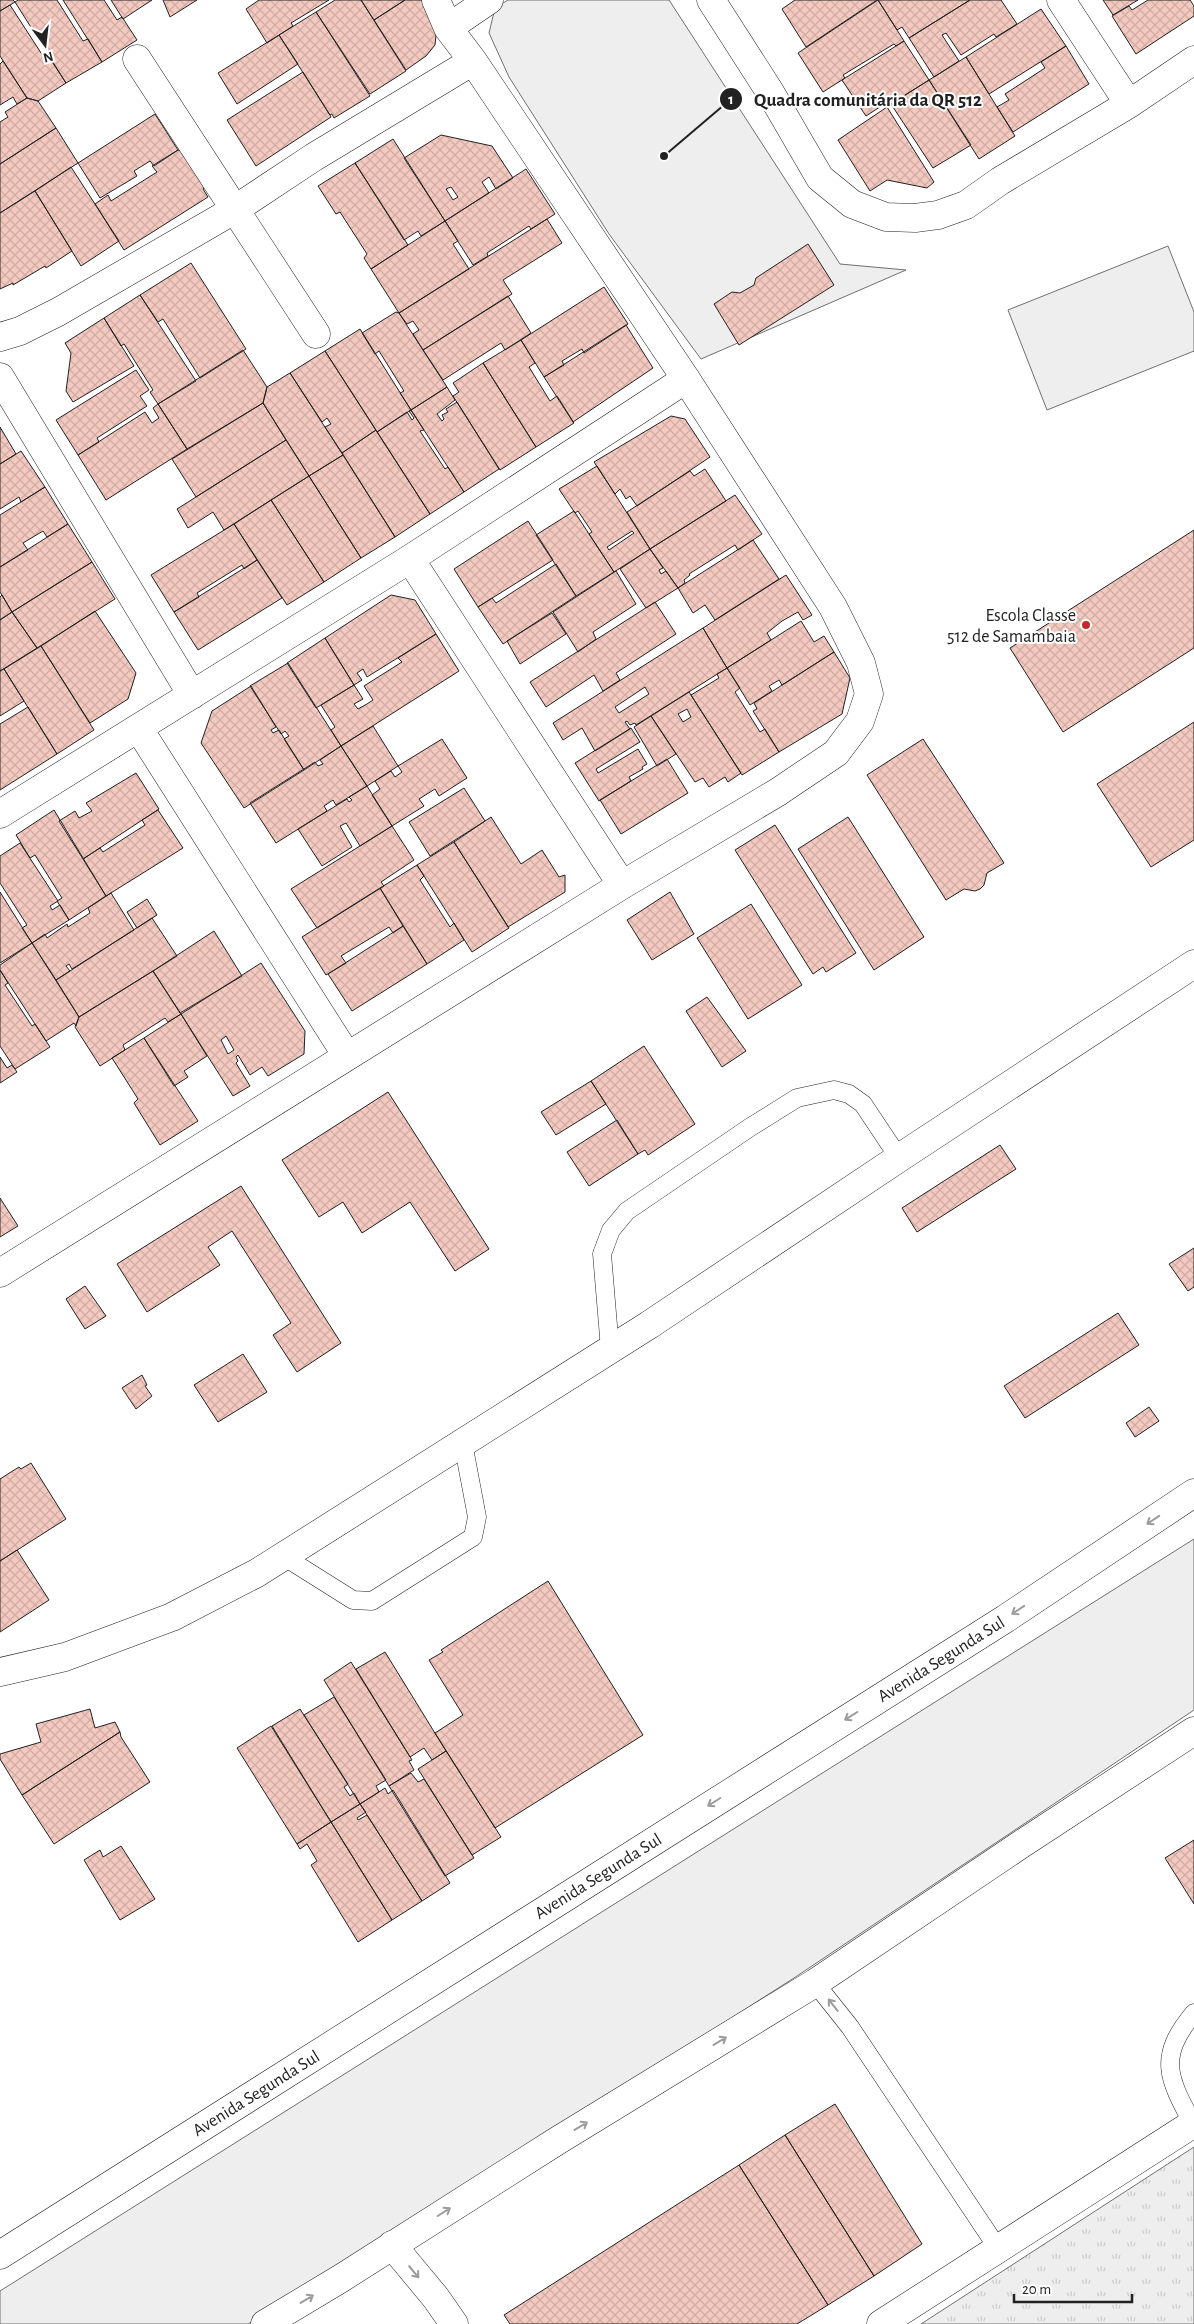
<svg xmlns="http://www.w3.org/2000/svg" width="1194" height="2324" font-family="'Alegreya Sans',sans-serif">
	<defs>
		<pattern id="grass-tufts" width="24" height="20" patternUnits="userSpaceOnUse" patternTransform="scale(1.25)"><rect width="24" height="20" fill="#eee"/><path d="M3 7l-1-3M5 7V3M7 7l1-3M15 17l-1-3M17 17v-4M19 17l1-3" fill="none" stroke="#ccc"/></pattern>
		<pattern id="building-cross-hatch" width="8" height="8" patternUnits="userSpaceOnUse" patternTransform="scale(1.25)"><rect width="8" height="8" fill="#f3c9c0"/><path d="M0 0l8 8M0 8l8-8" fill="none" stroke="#d0aca5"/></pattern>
	</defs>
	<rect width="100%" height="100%" fill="#fff"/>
	<!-- grass -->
	<path fill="url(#grass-tufts)" stroke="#6f6f6f" d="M1194 2147V2324H921Z"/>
	<!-- park -->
	<path fill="#eee" stroke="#6f6f6f" d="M508 0H669L840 264 906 270 701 359 609 234 509 77 489 33 495 8Z
		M1168 246 1194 312V351L1047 410 1008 310Z
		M1194 1539V1710L794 1978 387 2238 248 2324H0V2291Z"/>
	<!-- building -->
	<path fill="url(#building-cross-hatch)" stroke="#222" fill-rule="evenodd" d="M0 0H13L15 2 0 11Z
		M18 0H57L83 41 88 39 102 62 66 83 15 2Z
		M63 0H104L117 20 122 17 137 40 102 62Z
		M111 0H152L123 19Z
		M163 0H197L170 17Z
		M259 0H329L291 23 293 26 267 43 246 9Z
		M335 0H361L406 71 370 94 316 12Z
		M361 0H405L374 20Z
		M405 0H427L437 25 435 45 426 56 406 70 374 20Z
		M795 0H877L806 47 782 9Z
		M878 0 904 41 896 46 894 44 843 75 845 78 823 92 798 53Z
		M878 0H970L909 38 902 27 897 30Z
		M970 0H1001L1017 24 996 37 994 34 961 55 946 33 942 35 959 61 934 77 909 38Z
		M1103 0H1138L1113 15Z
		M1148 0H1190L1194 6V16L1136 54 1112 16 1129 6 1132 10Z
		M10 5 43 56 47 54 66 83 38 101 27 98 0 56V11Z
		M1041 9 1066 46 989 94 966 57Z
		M316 12 370 96 334 118 332 114 330 115 279 35Z
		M279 35 298 64 237 104 218 73Z
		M904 41 929 80 891 104 889 101 866 116 842 80Z
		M1066 46 1089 84 1013 132 997 107 1009 100 1005 94 1045 68 1041 62Z
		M966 57 1015 136 979 159 929 80Z
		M3 61 27 98 17 104 13 97 0 105V64Z
		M303 72 331 117 256 166 227 120Z
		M929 80 971 145 933 168 891 104Z
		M27 98 38 101 56 128 0 164V122L8 117 5 112Z
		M887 107 934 182 927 188 887 180 870 191 838 140Z
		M155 114 178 150 154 166 150 161 134 171 137 176 100 198 78 163Z
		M56 128 78 163 0 213V164Z
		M441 135 492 146 513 178 496 189 489 177 482 182 489 193 445 221 404 158ZM451 187 458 197 453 200 446 189Z
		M393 139 445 221 421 236 418 231 404 240 355 163Z
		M178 150 181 151 205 187 203 189 208 197 124 250 95 204 108 195 111 201 157 172 152 166Z
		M355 163 408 245 371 269 364 258 367 254 340 212 336 214 318 186Z
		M71 167 119 241 81 266 35 191Z
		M526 169 555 214 531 229 529 226 487 253 488 256 473 265 445 221Z
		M35 191 72 251 46 268 45 266 13 285V283L0 289V213Z
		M547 219 562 243 503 280 512 294 423 350 413 334 419 330 413 321 407 324 399 313Z
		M445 221 458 241 453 244 469 269 399 313 371 269Z
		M808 244 834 285 739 345 714 304 732 292 740 293 754 285 756 278Z
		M191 263 246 349 200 378 163 319 158 322 140 295Z
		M604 287 628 324 584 353 582 349 562 361 564 365 544 377 521 340Z
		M140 295 196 381 158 404 150 392 153 390 124 344 121 346 104 318Z
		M508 296 531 333 505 350 501 343 443 380 423 350Z
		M396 312 399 313 447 387 411 410 400 393 404 391 379 351 375 354 362 333Z
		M104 318 134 366 73 402 66 391 71 353 65 343Z
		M626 325 653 368 573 422 544 377Z
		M360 329 411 410 377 432 325 351Z
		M521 340 535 363 529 367 550 401 557 396 574 423 536 447 483 363Z
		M243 350 267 387 263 403 187 449 158 404Z
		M325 351 376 430 342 453 325 427 331 424 327 418 322 422 290 373Z
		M483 363 536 447 500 470 453 396 459 392 453 383Z
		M136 370 149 390 140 396 147 406 97 438 99 442 78 455 56 420Z
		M290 373 343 455 309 476 263 403 267 387Z
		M447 387 455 400 437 414 442 421 444 419 442 415 448 412 446 409 457 402 499 469 464 492 411 410Z
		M263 403 286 440 196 497 172 459Z
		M158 404 187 449 106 500 78 455 145 412 152 423 159 418 153 408Z
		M411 410 424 430 420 431 445 469 448 467 464 492 430 514 377 432 407 412 412 420 414 418 409 411Z
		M671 416 685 419 710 457 637 506 630 496 626 499 620 489 615 494 594 462Z
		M0 427 16 454 0 464Z
		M376 430 430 514 395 537 342 453Z
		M286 440 309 476 224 530 213 512 188 528 177 509Z
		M21 451 45 487 21 502 19 497 0 509V464Z
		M343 455 395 537 361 558 309 476Z
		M597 466 650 549 614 572 589 534 592 532 578 511 575 513 559 489ZM632 531 634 533 609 550 607 547Z
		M705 469 726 501 650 549 627 512 690 471 694 476Z
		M309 476 361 558 324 582 271 500Z
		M45 487 68 524 47 537 43 531 23 543 28 550 0 567V515Z
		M735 495 762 534 738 550 735 545 689 574 690 575 684 580 685 583 678 588 650 549Z
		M271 500 324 582 287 605 234 524Z
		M574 511 614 572 576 596 536 535Z
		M528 521 553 560 478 607 454 569Z
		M68 524 92 562 12 612 0 592V567Z
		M234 524 257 560 244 569 242 565 197 593 199 597 174 612 151 575Z
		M1194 530V648L1063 732 1010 648Z
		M753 540 779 579 715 620 705 605 693 613 678 588Z
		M650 549 663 568 659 570 661 574 666 571 678 588 646 608 620 569Z
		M257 560 282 598 198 650 174 612Z
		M92 562 115 599 37 648 12 612Z
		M556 564 576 596 503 644 478 607 492 598 496 603Z
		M616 571 636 604 593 632 596 639 578 652 553 612Z
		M786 575 812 615 803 620 798 612 782 621 767 633 771 640 727 668 703 628Z
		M2 595 12 612 0 620V597Z
		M391 595 415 600 436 634 367 677 363 669 357 673 362 680 354 685 325 638Z
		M655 602 676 634 616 673 620 680 603 691 594 675 546 707 530 682Z
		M95 611 136 673 128 699 90 723 41 646Z
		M12 612 37 648 0 671V620Z
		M552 613 566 634 520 664 507 641Z
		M801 621 814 642 824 636 834 652 782 685 779 680 769 686 772 691 750 705 727 668Z
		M703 628 727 668 636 725 635 723 630 725 627 721 625 722 630 729 595 751 582 728 563 740 553 723ZM645 687 649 694 619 713 615 707Z
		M436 634 459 671 341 746 331 730 335 727 321 705 354 685 363 699 354 704 358 709 367 704 373 700 364 686 402 662 398 658Z
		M325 638 354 685 316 708 287 663Z
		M41 646 94 730 57 754 4 669Z
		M834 652 850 678 842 714 779 752 753 711 757 709 754 703Z
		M288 663 341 746 304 770 284 739 289 736 285 731 281 734 250 686Z
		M727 668 740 688 735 692 760 732 765 729 779 752 742 775 691 695 719 678 717 674Z
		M4 669 24 701 0 716V671Z
		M251 686 276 727 271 730 273 733 279 730 304 770 244 808 201 743 212 711Z
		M689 692 741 773 728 782 725 777 709 787 703 778 695 782 651 716ZM687 709 691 717 683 722 678 714Z
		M28 707 57 754 0 790V724Z
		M651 716 676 754 657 766 634 727Z
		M1194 722V840L1151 867 1097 784Z
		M373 726 398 766 367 786 341 746Z
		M631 728 640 742 596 769 598 773 638 749 647 764 642 767 643 769 629 777 631 781 599 801 575 763Z
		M442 739 467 778 439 796 435 789 419 799 424 806 392 826 372 795 380 789 375 781 391 771 395 777 402 772 398 766Z
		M923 739 1004 863 987 873 984 885 980 889 975 891 964 889 946 900 867 775Z
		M341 746 367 786 336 805 333 800 324 806 327 811 276 843 250 803 315 762 318 766 323 764 320 760Z
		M667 759 688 793 621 834 600 800Z
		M136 773 159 809 83 859 59 821 75 811 79 818 92 811 86 803Z
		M367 786 392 826 360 846 346 823 340 826 352 847 322 866 298 829 347 799 349 802 352 800 349 797Z
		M464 788 485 821 430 856 409 822Z
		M54 810 106 896 69 920 57 901 62 898 35 855 30 858 16 835Z
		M158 810 183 848 106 896 83 859 100 848 103 852 145 825 142 820Z
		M491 817 521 864 542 850 559 877 565 875V892L508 927 454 842Z
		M848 817 924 937 874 970 798 849Z
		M775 825 856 953 826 972 823 967 813 974 735 850Z
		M392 826 414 860 381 882 384 886 317 928 291 889Z
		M454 842 509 928 472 952 417 865Z
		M20 843 58 901 50 906 52 910 60 905 69 920 32 943 22 928 27 925 0 883V856Z
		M417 865 424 876 420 880 450 927 454 923 464 940 427 964 380 888Z
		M380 888 403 926 393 933 389 927 341 956 346 963 326 975 302 937Z
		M0 892 32 943 0 963Z
		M670 892 694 934 652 960 627 920Z
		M111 893 134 930 72 969 69 964 66 966 70 971 56 980 32 943 45 934 47 938 67 924 68 927 90 913 88 908Z
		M147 899 157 915 137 928 127 912Z
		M751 904 802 985 748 1019 697 938Z
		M152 918 177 956 79 1017 56 980Z
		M403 926 427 964 352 1011 328 974Z
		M214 931 242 976 180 1013 153 971Z
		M32 943 79 1017 76 1026 74 1023 46 1041 0 970V965Z
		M261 963 305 1031 304 1054 268 1076 262 1067 250 1075 238 1055 236 1057 238 1061 236 1063 250 1086 233 1096 181 1014ZM226 1036 234 1050 228 1054 221 1040Z
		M0 970 8 983 5 985 32 1026 35 1024 50 1047 15 1069 0 1046Z
		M153 971 181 1014 168 1022 165 1018 123 1045 125 1050 100 1066 75 1027 79 1017Z
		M707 997 746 1051 722 1067 686 1011Z
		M181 1014 207 1056 184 1071 188 1077 174 1086 144 1038Z
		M144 1038 198 1121 160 1145 134 1103 138 1099 112 1058Z
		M644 1046 695 1124 648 1155 645 1150 638 1154 591 1081Z
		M0 1057 7 1068 12 1065 17 1072 0 1083Z
		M591 1081 606 1104 556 1135 541 1112Z
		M388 1092 489 1249 455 1271 410 1202 362 1233 343 1202 319 1217 282 1160Z
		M617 1120 638 1154 589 1186 567 1152Z
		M1000 1145 1016 1169 917 1232 902 1208Z
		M241 1186 341 1343 297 1372 273 1335 291 1323 232 1231 208 1247 220 1265 147 1312 117 1264Z
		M0 1198 18 1226 0 1237Z
		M1194 1248V1287L1188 1291 1169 1264Z
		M85 1286 106 1316 85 1329 66 1299Z
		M1118 1313 1139 1345 1025 1418 1004 1386Z
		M243 1354 267 1392 218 1422 194 1385Z
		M142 1375 147 1385 145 1386 152 1396 136 1409 122 1388Z
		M1149 1407 1159 1421 1135 1437 1126 1423Z
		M31 1463 66 1519 0 1561V1479L19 1467 21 1469Z
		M17 1550 49 1600 0 1632V1561Z
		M548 1581 643 1735 495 1828 435 1733 463 1715 429 1660 443 1652 441 1650Z
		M385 1652 446 1751 432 1760 424 1748 410 1757 356 1669Z
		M351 1662 412 1760 409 1761 414 1770 389 1786 324 1680Z
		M334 1697 386 1780 376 1786 379 1792 360 1804 304 1715Z
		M90 1709 95 1728 115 1722 120 1732 22 1795 0 1759V1754L41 1742 36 1724Z
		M300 1709 348 1784 344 1787 350 1796 354 1793 360 1804 331 1822 272 1726Z
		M271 1726 331 1822 297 1844 237 1748Z
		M120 1732 121 1737 150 1782 54 1844 22 1795Z
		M446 1751 501 1837 472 1855 418 1769Z
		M411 1773 418 1782 424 1779 474 1858 445 1876 389 1786Z
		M385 1788 388 1794 393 1790 450 1883 422 1901 360 1804Z
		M360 1804 366 1812 357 1818 358 1820 367 1815 422 1901 392 1920 331 1822Z
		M331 1822 392 1920 358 1942 311 1865 317 1861 307 1844 300 1849 297 1844Z
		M1194 1840V1904L1165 1858Z
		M121 1846 155 1899 120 1920 84 1860 100 1850 103 1857Z
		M835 2104 922 2244 874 2276 785 2135Z
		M785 2135 874 2276 828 2305 739 2165Z
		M739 2165 828 2305 797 2324H510L504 2315Z"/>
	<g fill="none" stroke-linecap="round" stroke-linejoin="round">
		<!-- service casing -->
		<g stroke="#222" stroke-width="19">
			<path id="service" d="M610 1349 602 1254 611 1230 627 1211 749 1128 797 1098 834 1090 849 1094 863 1104 899 1158
				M283 1556 353 1600 372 1601 473 1537 477 1517 463 1443
				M815 1983 850 2027 999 2250
				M1193 2124C1168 2078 1157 2057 1194 2013"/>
		</g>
		<!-- minor casing -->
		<g stroke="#222" stroke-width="29">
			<path id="minor" d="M711 0 770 92 820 178 852 204 886 217 915 218 938 215 966 205 1000 181 1129 104 1194 60
				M1061 0 1129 104
				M448 28 489 0
				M137 59 316 334
				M0 337 20 331 58 312 234 210 314 157 473 61 448 28 436 0
				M0 377 192 695
				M410 559 622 885
				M139 729 347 1056
				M0 814 410 559 686 379
				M0 1273 622 885 778 792 836 753 860 721 869 694 861 663 833 607 686 379 473 61
				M0 1672 65 1657 172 1617 257 1573 649 1325 899 1158 1194 964
				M392 2245 436 2298 454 2324
				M881 2324 1194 2123"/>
		</g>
		<!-- secondary casing -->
		<g stroke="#222" stroke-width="29">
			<path id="secondary" d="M0 2255 1005 1619 1194 1493
				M265 2324 340 2279 557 2141 815 1983 1020 1845 1194 1731"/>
		</g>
		<!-- service -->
		<use href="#service" stroke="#fff" stroke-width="18"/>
		<!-- minor -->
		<use href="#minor" stroke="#fff" stroke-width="28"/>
		<!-- secondary -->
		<use href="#secondary" stroke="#fff" stroke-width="28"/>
	</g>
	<!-- one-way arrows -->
	<defs><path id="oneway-shaft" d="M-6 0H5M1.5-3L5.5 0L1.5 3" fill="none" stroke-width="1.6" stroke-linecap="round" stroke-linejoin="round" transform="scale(1.25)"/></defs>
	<g stroke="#9c9c9c">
		<use href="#oneway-shaft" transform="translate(1153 1520) rotate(146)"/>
		<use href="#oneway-shaft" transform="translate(1018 1610) rotate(146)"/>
		<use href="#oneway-shaft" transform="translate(851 1716) rotate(148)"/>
		<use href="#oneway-shaft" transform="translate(714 1802) rotate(148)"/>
		<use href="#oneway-shaft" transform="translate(833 2005) rotate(-128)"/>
		<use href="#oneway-shaft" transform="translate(720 2041) rotate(-31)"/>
		<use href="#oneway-shaft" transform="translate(581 2126) rotate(-31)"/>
		<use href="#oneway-shaft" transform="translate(444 2212) rotate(-32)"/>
		<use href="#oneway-shaft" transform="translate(414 2272) rotate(50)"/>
		<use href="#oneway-shaft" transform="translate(307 2299) rotate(-31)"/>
	</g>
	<!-- markers -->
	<circle fill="#c62828" stroke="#fff" stroke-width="2" cx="1086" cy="625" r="5"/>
	<g text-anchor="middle" stroke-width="4" stroke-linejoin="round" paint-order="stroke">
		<!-- poi labels -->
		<g font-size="18" fill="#222" stroke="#fff" text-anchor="end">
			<text x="1076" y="621">Escola Classe<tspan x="1076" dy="21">512 de Samambaia</tspan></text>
		</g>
		<!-- street labels -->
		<g font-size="18" fill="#222" stroke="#fff">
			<text transform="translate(941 1659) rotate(-32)" y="6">Avenida Segunda Sul</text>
			<text transform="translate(598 1876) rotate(-32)" y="6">Avenida Segunda Sul</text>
			<text transform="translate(256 2093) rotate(-32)" y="6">Avenida Segunda Sul</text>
		</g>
	</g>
	<!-- callouts -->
	<path fill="none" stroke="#222" stroke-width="2" d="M664 156L731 99"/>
	<g fill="#222" stroke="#fff" stroke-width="2">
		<circle cx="664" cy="156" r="5"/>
		<circle cx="731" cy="99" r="12"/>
	</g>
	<g font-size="15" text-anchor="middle" font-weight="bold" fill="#fff">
		<text x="731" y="104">1</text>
	</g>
	<g font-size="19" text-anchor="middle" font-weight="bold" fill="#222" stroke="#fff" stroke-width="4" stroke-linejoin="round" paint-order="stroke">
		<text x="868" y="106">Quadra comunitária da QR 512</text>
	</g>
	<!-- north arrow -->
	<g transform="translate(45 45) rotate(165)" stroke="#ffffff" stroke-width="4" paint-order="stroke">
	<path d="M0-4L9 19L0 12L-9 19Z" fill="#222222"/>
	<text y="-8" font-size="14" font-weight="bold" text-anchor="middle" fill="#222222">N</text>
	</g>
	<!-- scale -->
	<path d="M1014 2294v8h118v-8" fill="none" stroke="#222222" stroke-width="2.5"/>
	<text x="1022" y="2294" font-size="15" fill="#222222" stroke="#ffffff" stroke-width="4" paint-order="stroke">20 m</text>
</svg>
